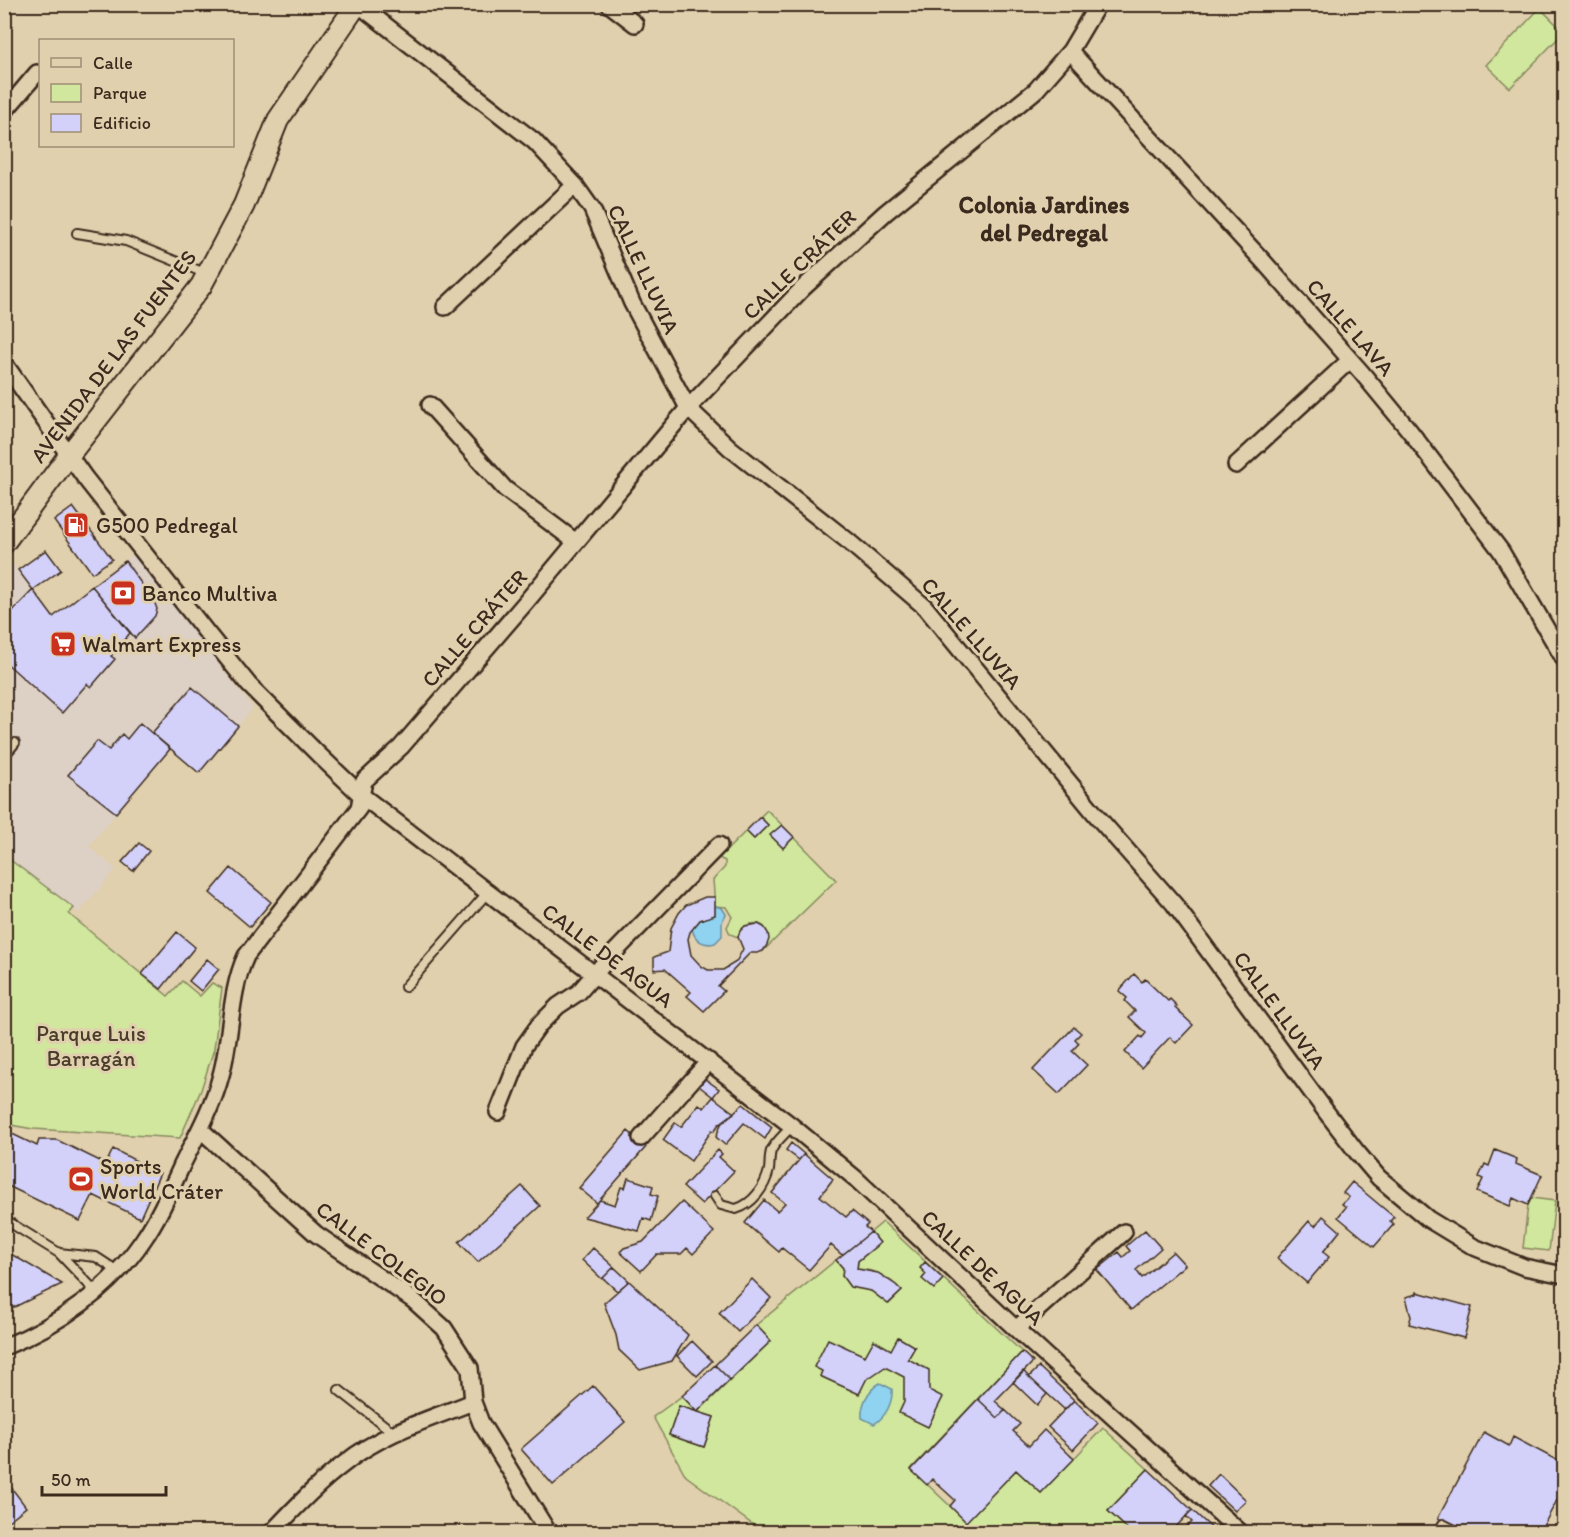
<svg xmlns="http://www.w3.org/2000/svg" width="1569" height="1537" font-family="Itim,sans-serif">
	<rect width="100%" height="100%" fill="#e1d0ad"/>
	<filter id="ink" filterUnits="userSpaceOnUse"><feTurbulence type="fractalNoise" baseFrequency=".0167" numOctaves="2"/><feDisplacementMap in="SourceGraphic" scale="12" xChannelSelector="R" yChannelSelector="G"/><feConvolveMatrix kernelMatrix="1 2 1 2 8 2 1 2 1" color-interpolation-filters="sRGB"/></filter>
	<g filter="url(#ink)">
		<!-- built -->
		<path fill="#ddd0c4" d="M133 554 253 708 199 773 170 749 89 846 116 869 79 913 5 856 4 570 11 562 53 617Z"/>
		<!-- green -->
		<path fill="#d0e79d" stroke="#86885e" stroke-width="1.5" fill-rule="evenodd" d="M1540 8 1564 32 1510 88 1486 65Z
			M767 810 782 825 771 835 783 848 794 837 836 880 763 951C773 935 766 917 745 926L738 937 730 934 727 927 732 917 726 907 715 906 713 880 725 867V861L719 858 746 831 754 839 768 825 760 817Z
			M5 856 74 908 69 914 168 996 182 981 200 996 212 983 222 988 214 1049 201 1090 180 1138 33 1129 5 1124Z
			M1531 1198 1555 1201 1549 1251 1523 1248 1528 1205Z
			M883 1222 1022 1352 911 1469 966 1521 1016 1470 1041 1493 1103 1428 1148 1469 1108 1511 1131 1532H763L686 1476 653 1417 682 1396 698 1412 771 1341 756 1325 836 1260 843 1268 842 1276 871 1291 889 1304 902 1291C890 1278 875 1269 857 1269L858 1261 880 1243 871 1232ZM679 1406 714 1417 704 1447 669 1435Z"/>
		<!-- water -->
		<path fill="#8fd3f1" stroke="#6d8f9d" stroke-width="1.5" d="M715 906 722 908 726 914 722 922V936L715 943C704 946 695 941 692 929L700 920 715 915Z
			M880 1383 892 1389C893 1402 886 1417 874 1424L862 1418C861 1404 868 1390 880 1383Z"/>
		<!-- building -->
		<path fill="#d3d1fa" stroke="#3b2a1e" stroke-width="1.5" d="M73 507 112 559 92 573 54 521Z
			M46 550 61 570 33 590 18 570Z
			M125 561 154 601 157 609 155 616 135 638 92 586Z
			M92 586 130 633 111 656 115 659 91 687 87 684 62 713 4 661V620L33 590 53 617Z
			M192 687 238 726 199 773 152 733Z
			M140 723 170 749 116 813 68 775 97 741 109 750 122 734 127 739Z
			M760 817 768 825 754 839 746 831Z
			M782 825 794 837 783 848 770 835Z
			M139 843 149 851 133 871 122 862Z
			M231 868 271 902 250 927 210 893Z
			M705 897H715V915L700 920 690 932 688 939 691 955 701 966 708 970H723L736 962 743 949 738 937 740 931 745 926 758 924 764 927 768 933 769 939 767 945 763 951 757 953H750L718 986 724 991 704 1011 687 996 691 992 665 969 654 970V957L668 952 671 928 679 913 686 905Z
			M177 932 195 947 161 989 142 974Z
			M207 959 219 969 201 991 189 981Z
			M1134 974 1142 982 1145 979 1168 1001 1170 999 1177 1006 1175 1008 1193 1025 1176 1043 1170 1037 1141 1068 1125 1052 1140 1036 1142 1038 1146 1033 1129 1017 1135 1011 1125 1001 1127 998 1119 991Z
			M1074 1027 1081 1033 1075 1039 1079 1043 1072 1051 1087 1065 1059 1094 1033 1070Z
			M705 1079 719 1089 713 1097 699 1086Z
			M713 1097 734 1113 719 1124 714 1131 712 1130 691 1161 663 1140 675 1123 681 1127 699 1104 704 1108Z
			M743 1104 772 1127 765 1139 744 1123 725 1145 716 1137 721 1124Z
			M4 1130 37 1146 39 1140H57L106 1164 113 1149 160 1173 140 1218 93 1195 80 1221 4 1184Z
			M628 1131 646 1147 597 1203 579 1188Z
			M791 1143 804 1154 799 1160 786 1150Z
			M718 1150 722 1154 719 1157 734 1171 702 1204 683 1187Z
			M1495 1150 1517 1159 1516 1164 1542 1175 1528 1205 1513 1198 1510 1206 1477 1192 1483 1179 1479 1177 1485 1164 1489 1166Z
			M804 1154 833 1179 820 1196 846 1217 852 1211 868 1224 865 1227 871 1232 842 1255 831 1245 809 1270 782 1248 779 1252 745 1223 764 1200 777 1211 785 1203 772 1193Z
			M628 1178 653 1186 651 1194 658 1196 651 1221 643 1218 639 1231 584 1217 600 1200 615 1205 621 1187 625 1188Z
			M1352 1182 1394 1217 1390 1221 1394 1224 1374 1247 1338 1217 1346 1207 1342 1204 1349 1197 1343 1193Z
			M522 1186 540 1206 478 1262 459 1242Z
			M682 1202 714 1232 693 1254 687 1248 681 1254H657L641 1271 620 1252 624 1248 643 1242Z
			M1323 1216 1340 1231 1323 1252 1329 1257 1307 1283 1277 1258 1309 1221 1315 1226Z
			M1145 1230 1161 1248 1136 1270 1142 1278 1173 1252 1185 1265 1131 1310 1097 1270 1119 1252 1123 1257 1130 1251 1126 1246Z
			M871 1232 880 1243 858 1261 857 1269 878 1273 896 1285 902 1291 888 1304 871 1291 850 1287 842 1276 843 1268 836 1260Z
			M593 1248 614 1267 602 1279 582 1260Z
			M4 1250 62 1284 4 1312Z
			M925 1262 943 1279 934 1289 922 1279 926 1274 920 1268Z
			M614 1267 629 1281 617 1291 603 1278Z
			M752 1279 771 1298 738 1332 719 1313Z
			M629 1281 688 1335 672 1361 640 1370 619 1350 616 1335 604 1303Z
			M1417 1292 1472 1307 1464 1338 1409 1324 1411 1317 1406 1297 1417 1294Z
			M756 1325 771 1341 730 1380 715 1365Z
			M898 1337 915 1347 908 1359 929 1370V1390L943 1397 928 1427 899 1413 904 1402V1377L885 1367 866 1380 859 1394 820 1376 822 1371 814 1367 828 1339 865 1356 874 1340 891 1350Z
			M692 1341 712 1361 697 1376 677 1356Z
			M1022 1352 1033 1362 995 1401 1005 1410 998 1418 978 1399Z
			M715 1365 730 1380 697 1412 682 1396Z
			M1039 1367 1074 1400 1065 1410 1029 1377Z
			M1023 1371 1047 1394 1037 1405 1013 1382Z
			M593 1386 625 1422 553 1485 521 1449Z
			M978 1399 998 1418 1005 1410 1020 1424 1013 1431 1029 1446 1044 1430 1074 1459 1041 1493 1016 1470 966 1522 950 1506 955 1500 932 1479 927 1485 911 1470Z
			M1074 1400 1098 1423 1073 1450 1048 1427Z
			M679 1406 714 1417 704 1447 669 1435Z
			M1484 1432 1509 1446 1513 1437 1564 1464V1487L1540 1532H1465L1438 1518Z
			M1148 1469 1192 1510 1171 1532H1131L1108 1511Z
			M1219 1474 1246 1500 1235 1511 1208 1486Z
			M4 1478 26 1507 7 1522 4 1519Z
			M1192 1510 1216 1532H1182L1192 1522 1186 1516Z
			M39 1522 49 1532H26L37 1523Z"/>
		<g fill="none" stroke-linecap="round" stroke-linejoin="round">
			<!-- service casing -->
			<g stroke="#3b2a1e" stroke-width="12">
				<path id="service" d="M77 233 126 241 207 274
					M4 756 15 743
					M405 987 488 892
					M715 1196 721 1205 736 1209C753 1204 765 1187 769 1170 770 1164 769 1157 771 1151 774 1143 786 1133 792 1126
					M4 1219 59 1253 96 1292
					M59 1253 96 1257 119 1272
					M339 1390 394 1433
					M1438 1532 1443 1524 1459 1532"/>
			</g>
			<!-- minor casing -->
			<g stroke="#3b2a1e" stroke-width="20">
				<path id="minor" d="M358 4 534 141 575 185 592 209 632 303 688 408 730 448 848 541 925 607 1101 821 1174 904 1327 1113 1356 1151 1379 1178 1428 1219 1474 1247 1524 1267 1564 1275
					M609 4 635 24
					M1070 51 1263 261 1362 373 1409 430 1501 551 1564 659
					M4 112 37 73
					M445 307 575 185
					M4 363 85 478 207 633 249 685 318 754 361 795 792 1126 855 1178 1016 1329 1240 1532
					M430 405 505 489 576 542
					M1236 465 1350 360
					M498 1112 524 1046 539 1025 558 1006 579 992 606 961 719 845
					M200 1129 316 1234 413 1300 444 1328 470 1368 473 1402 481 1423 548 1532
					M641 1138 709 1061
					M1016 1329 1124 1232
					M4 1347C59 1325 110 1289 143 1240 159 1217 171 1189 183 1163 197 1135 213 1106 221 1075 232 1036 229 993 246 956L359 808 364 781 401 747 526 602 688 408 802 289 885 213 1036 90 1070 51 1098 4
					M272 1532C295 1508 318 1483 345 1463 382 1433 430 1419 473 1402"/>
			</g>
			<!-- tertiary casing -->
			<g stroke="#3b2a1e" stroke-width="24">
				<path id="tertiary" d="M4 543 69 455 201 286 244 205 278 120 357 4"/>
			</g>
			<!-- service -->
			<use href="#service" stroke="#e1d0ad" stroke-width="8"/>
			<!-- minor -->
			<use href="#minor" stroke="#e1d0ad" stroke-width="15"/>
			<!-- tertiary -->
			<use href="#tertiary" stroke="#e1d0ad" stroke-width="20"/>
		</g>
	</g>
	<!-- icons -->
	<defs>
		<g id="fuel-square" transform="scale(1.35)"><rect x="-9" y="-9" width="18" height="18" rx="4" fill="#c8321e" stroke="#e1d0ad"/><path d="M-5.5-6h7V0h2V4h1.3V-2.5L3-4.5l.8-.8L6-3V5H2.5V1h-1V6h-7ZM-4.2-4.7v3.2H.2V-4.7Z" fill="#fff"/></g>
		<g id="bank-square" transform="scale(1.35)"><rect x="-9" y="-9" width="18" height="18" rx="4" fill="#c8321e" stroke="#e1d0ad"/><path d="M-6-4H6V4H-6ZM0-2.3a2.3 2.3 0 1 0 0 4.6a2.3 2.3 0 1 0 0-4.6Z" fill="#fff"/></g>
		<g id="supermarket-square" transform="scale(1.35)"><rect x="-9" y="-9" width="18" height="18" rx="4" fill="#c8321e" stroke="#e1d0ad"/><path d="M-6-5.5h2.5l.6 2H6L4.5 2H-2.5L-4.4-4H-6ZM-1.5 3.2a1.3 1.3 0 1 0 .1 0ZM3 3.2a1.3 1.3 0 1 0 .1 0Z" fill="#fff"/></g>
		<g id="stadium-square" transform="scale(1.35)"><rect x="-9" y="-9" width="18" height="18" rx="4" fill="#c8321e" stroke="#e1d0ad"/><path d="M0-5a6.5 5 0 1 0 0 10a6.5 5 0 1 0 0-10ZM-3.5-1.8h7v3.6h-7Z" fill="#fff"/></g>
	</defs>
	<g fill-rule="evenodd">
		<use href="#fuel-square" x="76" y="525"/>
		<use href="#bank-square" x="123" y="593"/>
		<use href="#supermarket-square" x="63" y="644"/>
		<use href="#stadium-square" x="81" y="1179"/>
	</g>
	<g text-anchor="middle" stroke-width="6" stroke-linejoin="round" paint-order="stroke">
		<!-- street labels -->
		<g font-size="22" fill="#3b2a1e" stroke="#e1d0ad">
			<text transform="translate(799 264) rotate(-44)" y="8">CALLE CRÁTER</text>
			<text transform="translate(644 269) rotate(65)" y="8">CALLE LLUVIA</text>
			<text transform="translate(1351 327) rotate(49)" y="8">CALLE LAVA</text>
			<text transform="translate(113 356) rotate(-53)" y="8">AVENIDA DE LAS FUENTES</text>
			<text transform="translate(474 628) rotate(-49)" y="8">CALLE CRÁTER</text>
			<text transform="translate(972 633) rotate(49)" y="8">CALLE LLUVIA</text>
			<text transform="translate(608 955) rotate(37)" y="8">CALLE DE AGUA</text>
			<text transform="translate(1280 1010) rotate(54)" y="8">CALLE LLUVIA</text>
			<text transform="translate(382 1253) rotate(37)" y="8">CALLE COLEGIO</text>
			<text transform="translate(983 1267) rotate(43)" y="8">CALLE DE AGUA</text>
		</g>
		<!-- poi labels -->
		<g font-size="22" fill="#3b2a1e" stroke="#e1d0ad" text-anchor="start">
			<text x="96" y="533">G500 Pedregal</text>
			<text x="142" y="601">Banco Multiva</text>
			<text x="82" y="652">Walmart Express</text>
			<text x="100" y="1174">Sports<tspan x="100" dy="25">World Cráter</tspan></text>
		</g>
		<!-- park labels -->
		<g font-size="22" fill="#4a3d2b" stroke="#e1d0ad">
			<text x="91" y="1041">Parque Luis<tspan x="91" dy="25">Barragán</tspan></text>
		</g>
		<!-- neighbourhood labels -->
		<g font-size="24" font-weight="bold" fill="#3b2a1e" stroke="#e1d0ad">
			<text x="1044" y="213">Colonia Jardines<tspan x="1044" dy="28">del Pedregal</tspan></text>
		</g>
	</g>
	<!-- margin -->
	<rect width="1569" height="1537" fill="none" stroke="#e1d0ad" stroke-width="24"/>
	<rect x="12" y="12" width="1545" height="1513" fill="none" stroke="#3b2a1e" stroke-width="2" filter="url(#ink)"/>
	<!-- legend -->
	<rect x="39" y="39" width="195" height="108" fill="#e1d0ad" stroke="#9f8e74" stroke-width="1.5"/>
	<rect x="51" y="58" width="30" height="9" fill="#e1d0ad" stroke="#9f8e74" stroke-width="1.5"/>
	<text x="93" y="69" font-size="18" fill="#3b2a1e">Calle</text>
	<rect x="51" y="84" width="30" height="18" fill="#d0e79d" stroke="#9f8e74" stroke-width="1.5"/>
	<text x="93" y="99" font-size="18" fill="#3b2a1e">Parque</text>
	<rect x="51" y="114" width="30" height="18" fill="#d3d1fa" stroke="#9f8e74" stroke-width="1.5"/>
	<text x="93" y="129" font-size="18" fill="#3b2a1e">Edificio</text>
	<!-- scale -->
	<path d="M42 1486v9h124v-9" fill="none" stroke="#3b2a1e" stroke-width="3"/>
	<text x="51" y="1486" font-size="18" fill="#3b2a1e" stroke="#e1d0ad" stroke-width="4.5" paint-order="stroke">50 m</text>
</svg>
